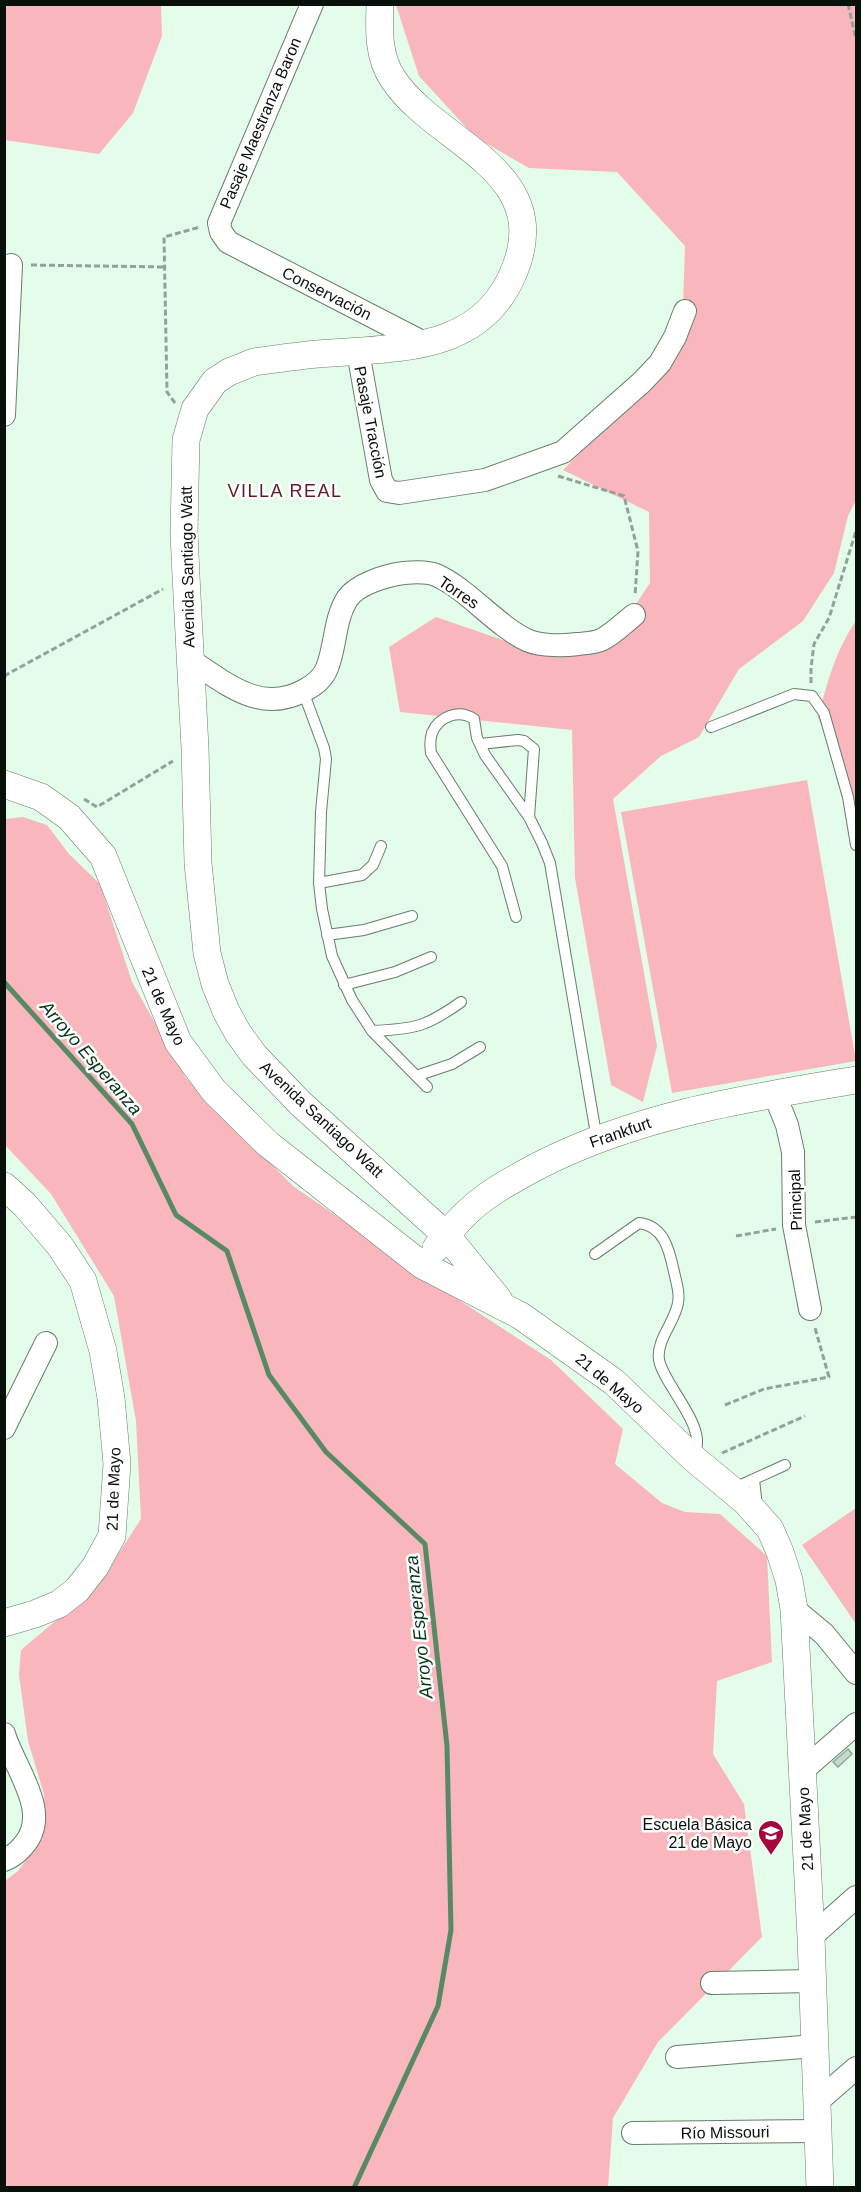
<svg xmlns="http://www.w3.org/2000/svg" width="861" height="2192" font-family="Arial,sans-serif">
	<rect width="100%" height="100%" fill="#e4fcea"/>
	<!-- green -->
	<path fill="#f9b6bc" d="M4 5H161L162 36 133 113 99 154 5 140Z
		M396 5H856V500L848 516 834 573 803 621 739 669 699 737 661 756 613 799 657 1046 643 1102 611 1085 575 878 572 730 400 712 389 647 436 617 532 650 618 631 650 583 649 512 563 470 661 371 683 308 685 246 617 172 529 168 475 137 419 76Z
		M856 621V804L818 717C827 684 836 649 856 621Z
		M807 780 856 1061 672 1093 621 812Z
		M23 817 47 825 69 854 100 884 132 982 186 1078 293 1186 439 1287 551 1360 623 1429 615 1464 662 1503 685 1512 720 1514 767 1556 772 1662 717 1681 713 1754 744 1804 762 1937 658 2042 613 2118 608 2187H5V1881L18 1871 42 1839 44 1794 28 1741 19 1675 21 1650 98 1585 141 1519 136 1421 114 1296 51 1194 5 1145V819Z
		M856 1508V1624L802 1545Z"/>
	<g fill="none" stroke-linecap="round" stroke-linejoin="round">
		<!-- stream -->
		<path stroke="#588966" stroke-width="5" d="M4 982 132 1124 176 1215 227 1251 269 1375 326 1452 425 1544 447 1746 451 1930 438 2006 354 2188"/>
	</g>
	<!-- building -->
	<path fill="#c3dbc9" stroke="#92a897" stroke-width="1.5" d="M848 1749 852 1754 838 1767 833 1762Z"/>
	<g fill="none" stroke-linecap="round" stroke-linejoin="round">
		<!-- service casing -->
		<g stroke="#687d6d" stroke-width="12">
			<path id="service" d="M303 691 324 748 326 759 321 812 319 883 322 909 332 956 352 1000 372 1031 427 1087
				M711 727 794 694 812 696 824 713 848 797 856 845
				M480 744 518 740 524 741 534 749 529 817
				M319 883 362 875 373 865 381 846
				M516 917 502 866 431 753C430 746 430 739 432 733 439 716 459 709 474 719L477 738 485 755 529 817 542 843 550 863 597 1140
				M327 935 364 930 412 916
				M344 985 395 972 431 957
				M372 1031C415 1029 426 1027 461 1002
				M416 1076 452 1064 480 1047
				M595 1254 639 1223C666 1226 670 1254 675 1276 677 1285 680 1294 678 1303 675 1322 656 1340 659 1360 664 1386 711 1430 693 1455
				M754 1479 757 1507
				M743 1484 785 1465"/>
		</g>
		<!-- minor casing -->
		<g stroke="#687d6d" stroke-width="24">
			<path id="minor" d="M312 4 219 223 221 232 228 242 426 344
				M358 352 381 480 387 491 399 493 485 480 563 452 642 382 660 363 675 337 685 311
				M4 415 11 265
				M190 660C226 683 260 715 305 690 314 685 323 679 327 668 336 646 334 620 347 599 357 584 387 575 404 573 414 572 426 571 436 575 468 589 497 627 529 641 542 646 564 646 578 644 585 643 594 643 601 640 612 635 624 623 634 615
				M774 1093 787 1125 793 1152 794 1225 810 1309
				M4 1428 46 1343
				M794 1609 824 1634 856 1673
				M4 1734C14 1768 53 1813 23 1846 18 1852 12 1857 4 1860
				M802 1771 856 1724
				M811 1937 856 1897
				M712 1983 812 1981
				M677 2057 815 2046
				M817 2102 856 2068
				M633 2133 817 2131"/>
		</g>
		<!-- tertiary casing -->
		<g stroke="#687d6d" stroke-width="28">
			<path id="tertiary" d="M380 4C379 30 378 57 393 79 436 144 554 169 515 269 482 355 395 347 318 354 297 356 275 359 254 362L229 372 215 381 195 409 186 440 184 533 186 576 195 748 198 863 207 953 215 984 226 1011 238 1033 254 1055 300 1103 446 1235 499 1300
				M4 784 41 797 69 817 103 856 178 1042 214 1091 268 1144 422 1265 521 1316 614 1382 692 1457 745 1501 770 1529 780 1552 789 1580 794 1609 811 1937 820 2188
				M4 1186 25 1205 60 1246 83 1281 103 1351 111 1398 117 1464 112 1536 95 1567 77 1590 59 1604 35 1614 4 1623
				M436 1248C449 1231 465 1212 483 1199 500 1186 519 1176 538 1166 637 1115 748 1098 856 1080"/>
		</g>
		<!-- path -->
		<path stroke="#91a396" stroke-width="3" stroke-dasharray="6 3" stroke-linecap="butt" d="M848 4 856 39
			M31 265 164 267
			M175 403 167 392 164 237 200 227
			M558 476 624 496 638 551 635 596
			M4 676 163 589
			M811 683V668L814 644 829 618 856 531
			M84 799 97 807 173 761
			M815 1222 856 1217
			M736 1236 776 1229
			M725 1405 764 1389 829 1377 815 1328
			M722 1453 805 1416"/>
		<!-- service -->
		<use href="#service" stroke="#fff" stroke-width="10"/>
		<!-- minor -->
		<use href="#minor" stroke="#fff" stroke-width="22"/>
		<!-- tertiary -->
		<use href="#tertiary" stroke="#fff" stroke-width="27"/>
	</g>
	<!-- icons -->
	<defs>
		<g id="school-pin" transform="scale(1.35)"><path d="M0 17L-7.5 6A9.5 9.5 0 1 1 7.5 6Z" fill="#a4083b" stroke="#fff"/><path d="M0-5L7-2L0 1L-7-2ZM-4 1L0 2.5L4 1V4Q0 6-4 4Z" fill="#fff"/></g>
	</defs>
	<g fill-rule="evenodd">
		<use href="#school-pin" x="771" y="1833"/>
	</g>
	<g text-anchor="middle" stroke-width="5" stroke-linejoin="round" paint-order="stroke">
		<!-- street labels -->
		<g font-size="16" fill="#08100a" stroke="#fff">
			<text transform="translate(260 123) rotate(-67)" y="6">Pasaje Maestranza Baron</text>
			<text transform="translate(327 293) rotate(27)" y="6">Conservación</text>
			<text transform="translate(371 422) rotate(79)" y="6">Pasaje Tracción</text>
			<text transform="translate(187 567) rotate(-91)" y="6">Avenida Santiago Watt</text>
			<text transform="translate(459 592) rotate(34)" y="6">Torres</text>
			<text transform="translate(164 1006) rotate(66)" y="6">21 de Mayo</text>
			<text transform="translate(322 1119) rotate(43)" y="6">Avenida Santiago Watt</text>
			<text transform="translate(620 1132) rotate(-19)" y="6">Frankfurt</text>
			<text transform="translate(795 1200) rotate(-92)" y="6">Principal</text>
			<text transform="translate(610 1383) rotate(40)" y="6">21 de Mayo</text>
			<text transform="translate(113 1489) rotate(-88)" y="6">21 de Mayo</text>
			<text transform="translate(805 1829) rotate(-93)" y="6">21 de Mayo</text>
			<text transform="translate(725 2132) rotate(-1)" y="6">Río Missouri</text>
		</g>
		<!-- poi labels -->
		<g font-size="16" fill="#08100a" stroke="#fff" text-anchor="end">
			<text x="752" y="1830">Escuela Básica<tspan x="752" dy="18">21 de Mayo</tspan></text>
		</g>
		<!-- neighbourhood labels -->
		<g font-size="18" letter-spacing="1.5" fill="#5f1a28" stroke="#fff">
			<text x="285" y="497">VILLA REAL</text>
		</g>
		<!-- water labels -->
		<g font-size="18" font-style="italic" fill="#003415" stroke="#fff">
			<text transform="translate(91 1058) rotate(49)" y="6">Arroyo Esperanza</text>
			<text transform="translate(419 1627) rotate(-96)" y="6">Arroyo Esperanza</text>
		</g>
	</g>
	<!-- border -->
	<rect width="861" height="2192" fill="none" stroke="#08100a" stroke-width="12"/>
</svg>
